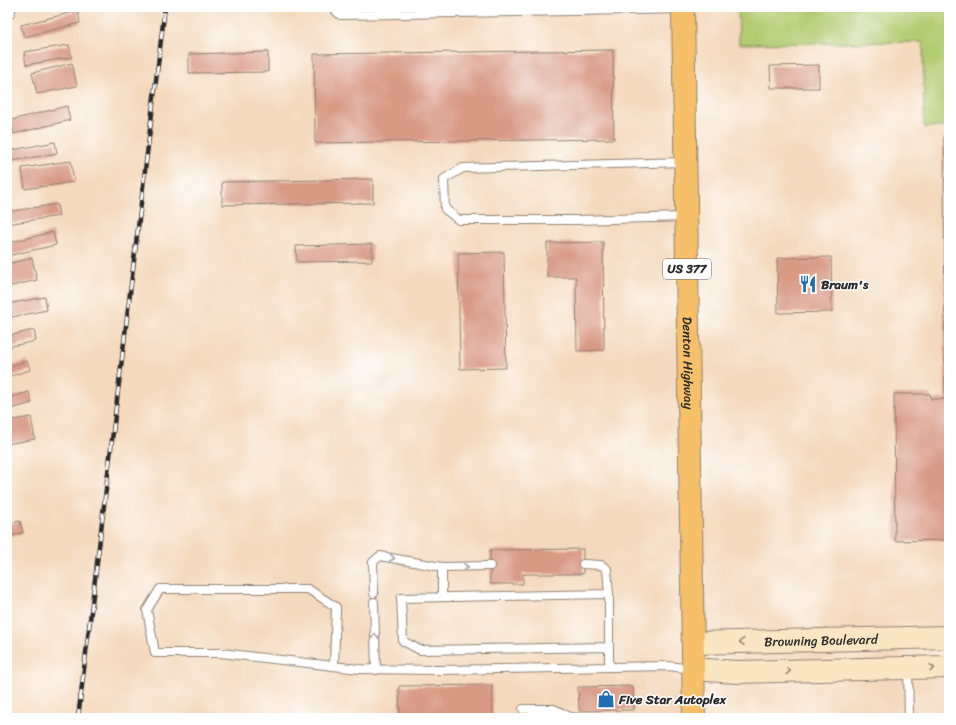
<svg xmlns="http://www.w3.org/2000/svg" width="956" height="725" font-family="Sriracha,sans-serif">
	<rect width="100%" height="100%" fill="#fff"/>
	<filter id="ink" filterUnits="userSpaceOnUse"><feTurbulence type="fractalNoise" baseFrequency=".025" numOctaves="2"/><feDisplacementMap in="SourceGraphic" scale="8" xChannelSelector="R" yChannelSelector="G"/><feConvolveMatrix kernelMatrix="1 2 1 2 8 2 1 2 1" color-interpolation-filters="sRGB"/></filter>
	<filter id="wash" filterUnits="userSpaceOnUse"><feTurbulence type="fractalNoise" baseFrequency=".012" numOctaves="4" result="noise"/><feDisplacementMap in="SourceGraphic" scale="16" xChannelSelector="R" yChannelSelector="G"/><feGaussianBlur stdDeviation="0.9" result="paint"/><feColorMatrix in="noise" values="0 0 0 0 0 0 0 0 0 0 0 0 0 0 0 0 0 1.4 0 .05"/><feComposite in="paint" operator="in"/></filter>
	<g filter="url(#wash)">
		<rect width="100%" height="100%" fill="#f4d9bc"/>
		<!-- green -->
		<path fill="#b2cc72" stroke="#6e7c4e" d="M738 7H949V127H924L923 42 739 44Z"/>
		<g id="blocks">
			<!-- building -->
			<path fill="#d99a85" d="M78 11 80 23 24 37 21 25Z
				M69 45 72 57 26 65 24 52Z
				M613 50 614 139 315 143 314 54Z
				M268 52V72L189 73V54Z
				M72 63 77 86 37 94 32 73Z
				M819 65V88H771L770 66Z
				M67 106 70 120 14 134 11 120Z
				M944 137H949V540L895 541 894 394H930L931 399H945Z
				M55 142 57 153 7 162V151Z
				M71 161 74 182 25 189 22 168Z
				M373 179V203L222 205V182Z
				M57 204 59 216 7 224V212Z
				M53 232 56 245 7 256V243Z
				M603 242 604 350 577 351 576 277H547V243Z
				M372 244V261L297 262 296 246Z
				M504 252 506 368 460 369 458 253Z
				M831 257 832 312 778 313 777 258Z
				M32 258 37 280 7 287V264Z
				M45 297 47 310 7 318V304Z
				M34 330 36 341 7 347V336Z
				M27 361 30 370 7 377V367Z
				M29 392 32 403 7 410V398Z
				M31 417 35 439 7 444V421Z
				M20 521 23 533 7 537V524Z
				M583 549V574H523V584H490V550Z
				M492 685 493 718H400L399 686Z
				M633 686 634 710 579 711 578 687Z"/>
		</g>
	</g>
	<g filter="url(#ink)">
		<use href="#blocks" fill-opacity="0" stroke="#908274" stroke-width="1"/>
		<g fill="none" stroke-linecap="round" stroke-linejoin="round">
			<!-- lane casing -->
			<g stroke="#908274" stroke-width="10">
				<path id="lane" d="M332 7 340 15 683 9
					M685 162 463 168 444 179 445 209 459 220H577L686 217
					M583 564 601 565 607 569 609 594V667
					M442 567V597
					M374 593 373 562 380 556 442 567 490 566
					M609 594 401 598 403 641 420 650 609 647
					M374 602 376 670
					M334 666 336 607 308 589H160L147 610 155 653H221L359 669 439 670 668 666 693 669
					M908 669 909 718
					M523 709H554L570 717 581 718"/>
			</g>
			<!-- street casing -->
			<g stroke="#908274" stroke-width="18">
				<path id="street" d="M7 11V7"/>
			</g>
			<!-- secondary casing -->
			<g stroke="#908274" stroke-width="24">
				<g id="secondary">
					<path id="s1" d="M693 643 949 637"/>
					<path d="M693 669 736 672 949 667"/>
				</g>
			</g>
			<!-- primary casing -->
			<g stroke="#908274" stroke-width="24">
				<g id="primary">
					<path id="s2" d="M683 7 694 718"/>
				</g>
			</g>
			<!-- lane -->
			<use href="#lane" stroke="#fff" stroke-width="8"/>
			<!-- street -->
			<use href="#street" stroke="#fff" stroke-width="16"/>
			<!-- secondary -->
			<use href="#secondary" stroke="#fbe6c4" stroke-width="22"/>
			<!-- primary -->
			<use href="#primary" stroke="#f6c06b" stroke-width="22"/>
			<!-- rail casing -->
			<g stroke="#2b2b2b" stroke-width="4.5">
				<path id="rail" d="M78 718 165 7"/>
			</g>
			<!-- rail -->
			<use href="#rail" stroke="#fff" stroke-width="3" stroke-dasharray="9" stroke-linecap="butt"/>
		</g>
		<!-- one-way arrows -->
		<defs><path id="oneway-chevron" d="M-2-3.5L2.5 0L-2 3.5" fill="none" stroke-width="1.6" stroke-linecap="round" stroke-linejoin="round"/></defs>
		<g stroke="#a0a0a0">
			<use href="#oneway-chevron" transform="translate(392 558) rotate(10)"/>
			<use href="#oneway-chevron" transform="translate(466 567) rotate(-1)"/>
			<use href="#oneway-chevron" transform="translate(375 636) rotate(-92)"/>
		</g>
		<g stroke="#938878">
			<use href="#oneway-chevron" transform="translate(742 642) rotate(179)"/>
			<use href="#oneway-chevron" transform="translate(932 668) rotate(-1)"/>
			<use href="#oneway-chevron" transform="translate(788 671) rotate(-1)"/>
		</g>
	</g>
	<!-- icons -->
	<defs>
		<g id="restaurant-bare" transform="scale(1.38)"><path d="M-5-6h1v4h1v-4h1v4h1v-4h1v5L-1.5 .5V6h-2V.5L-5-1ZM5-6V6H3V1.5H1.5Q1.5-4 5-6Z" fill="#1f6fb2" stroke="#fff" stroke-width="2.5" paint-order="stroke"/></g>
		<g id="shop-bare" transform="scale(1.38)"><path d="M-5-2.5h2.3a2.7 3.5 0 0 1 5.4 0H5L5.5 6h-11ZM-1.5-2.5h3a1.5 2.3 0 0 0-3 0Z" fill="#1f6fb2" stroke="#fff" stroke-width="2.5" paint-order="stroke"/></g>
	</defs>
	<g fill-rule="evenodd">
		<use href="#restaurant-bare" x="808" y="284"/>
		<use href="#shop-bare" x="606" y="699"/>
	</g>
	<g text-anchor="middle" stroke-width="3" stroke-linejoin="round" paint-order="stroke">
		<!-- shield labels -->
		<rect fill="#fff" stroke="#6b6b6b" stroke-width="1" x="663" y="259" width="48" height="20" rx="3"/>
		<g font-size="12" font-weight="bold" fill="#2b2b2b">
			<text x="687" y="273">US 377</text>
		</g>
		<!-- poi labels -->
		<g font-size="13" font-weight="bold" fill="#2b2b2b" stroke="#fff" text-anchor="start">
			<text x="821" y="289">Braum's</text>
			<text x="619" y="704">Five Star Autoplex</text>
		</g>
		<!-- street labels -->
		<g font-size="13" fill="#2b2b2b" stroke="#fff">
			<text dy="5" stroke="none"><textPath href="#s2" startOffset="356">Denton Highway</textPath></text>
			<text dy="5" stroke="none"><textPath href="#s1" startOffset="128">Browning Boulevard</textPath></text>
		</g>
	</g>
	<!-- margin -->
	<rect width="956" height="725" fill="none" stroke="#fff" stroke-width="24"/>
</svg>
